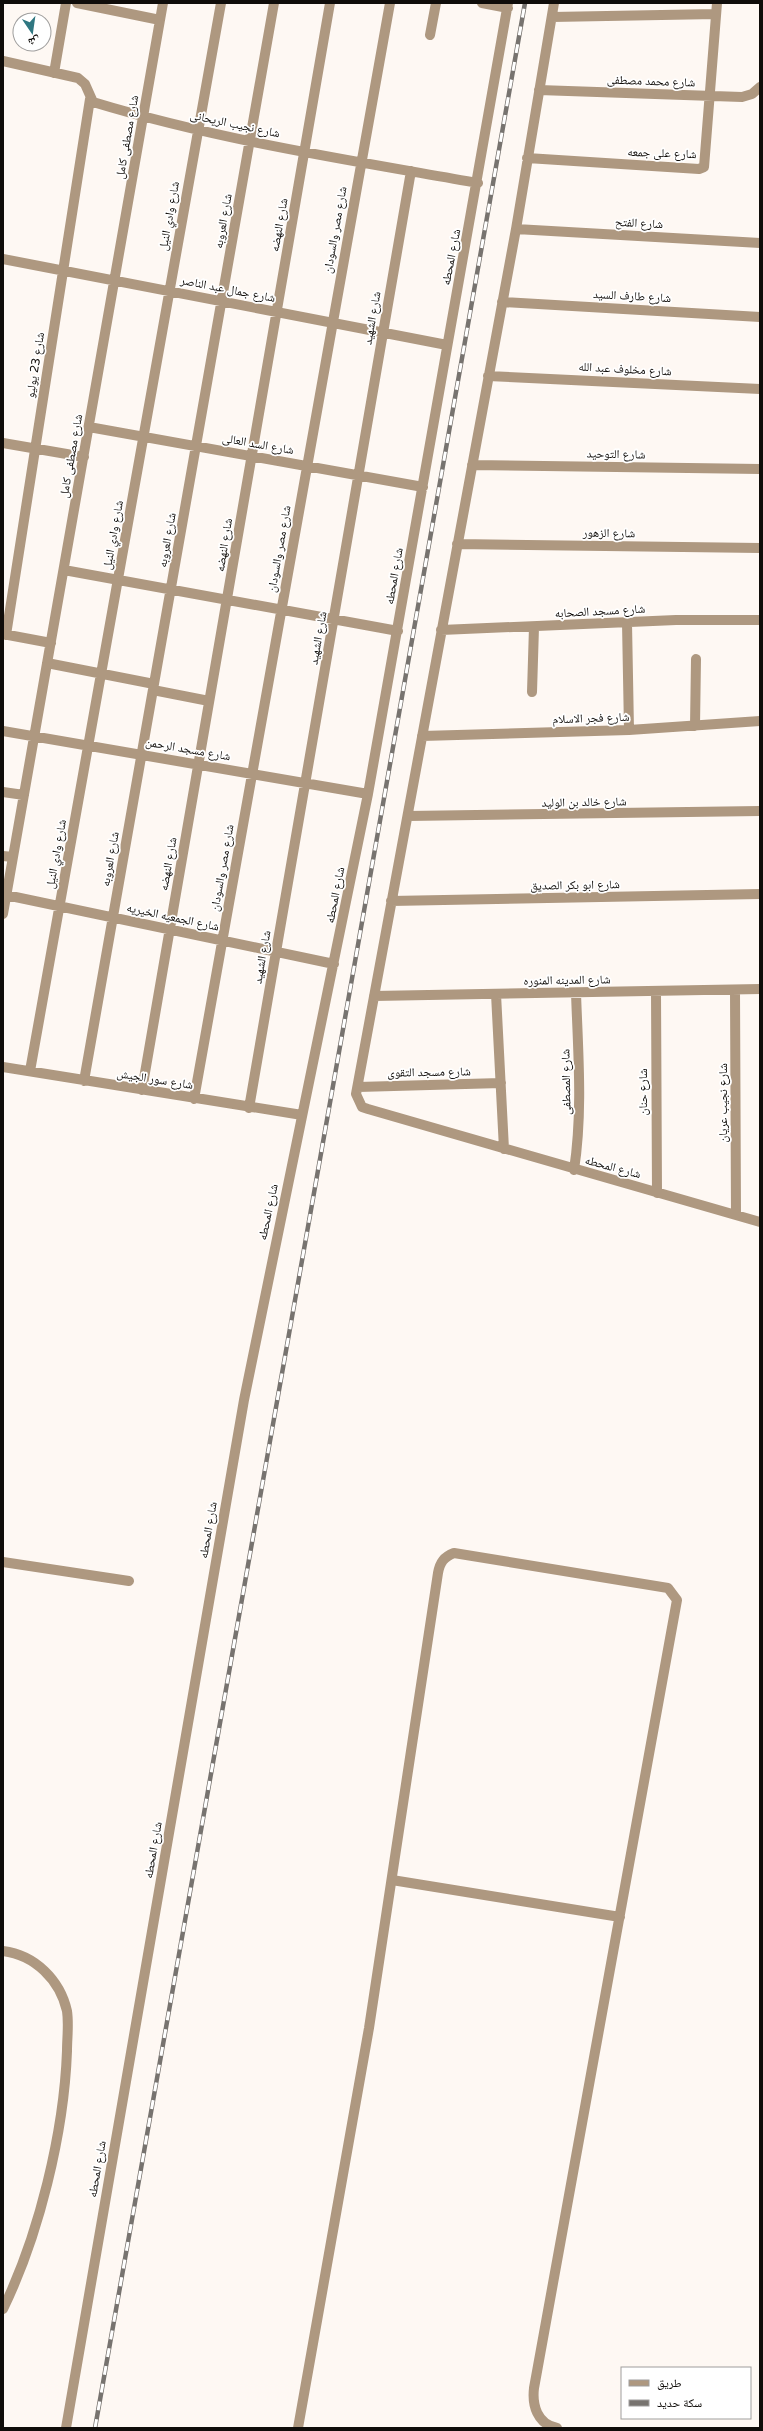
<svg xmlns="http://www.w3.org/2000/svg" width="763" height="2431" font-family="'Varela Round','Noto Naskh Arabic',sans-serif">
	<rect width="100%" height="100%" fill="#fef8f3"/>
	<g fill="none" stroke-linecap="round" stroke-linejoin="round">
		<!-- service -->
		<path stroke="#ae9880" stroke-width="10" d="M3 1562 129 1581
			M392 1880 620 1917
			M3 1951C35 1955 60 1980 67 2011 69 2024 67 2038 67 2051 64 2133 39 2235 3 2309
			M298 2428 369 2028 438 1573C440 1562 444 1557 454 1553L668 1588 677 1600 534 2388C532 2405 537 2424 557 2428"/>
		<!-- minor -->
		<path stroke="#ae9880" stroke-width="10" d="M77 3 160 20
			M482 3 508 8
			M554 3 516 229 356 1094 362 1107 368 1109 760 1222
			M552 17 716 14
			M430 35 436 3
			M3 61 78 78 85 84 93 102C218 140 349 160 478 183
			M54 73 66 3
			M539 90 742 97 752 94 760 87
			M527 158 699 169 704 167 717 3
			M516 229 760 243
			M3 259 447 345
			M502 302 760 317
			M488 376 760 389
			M89 427 423 487
			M3 443 84 457
			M472 465 760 469
			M457 544 760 548
			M64 570 398 631
			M627 623 629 730
			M441 630 676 620H760
			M3 634 51 643
			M6 635 90 99
			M47 663 154 684
			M153 690 209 701
			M532 692 534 627
			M695 726 696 659
			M3 731 368 794
			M422 736 629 730 760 721
			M3 792 24 795
			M408 816 760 811
			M3 856 13 857
			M6 895 334 964
			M391 901 760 894
			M3 914 163 3
			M735 990 736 1215
			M656 991 657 1193
			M496 994 504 1149
			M374 996 760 989
			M3 1067 302 1115
			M30 1071 221 3
			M84 1081 274 3
			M358 1087 501 1083
			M142 1090 330 3
			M194 1099 390 3
			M249 1108 411 171
			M574 1170C583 1111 578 1052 576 993
			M66 2428 244 1400 368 794 508 3"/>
		<!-- rail casing -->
		<g stroke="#77736f" stroke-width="4.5">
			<path id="rail" d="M95 2428 525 3"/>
		</g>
		<!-- rail -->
		<use href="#rail" stroke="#fff" stroke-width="3" stroke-dasharray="9" stroke-linecap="butt"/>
	</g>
	<g text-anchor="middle" stroke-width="3.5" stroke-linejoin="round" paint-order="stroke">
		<!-- street labels -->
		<g font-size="12" fill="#0f0c09" stroke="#fff">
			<text transform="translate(651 81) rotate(2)" y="4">شارع محمد مصطفى</text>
			<text transform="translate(235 124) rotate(12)" y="4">شارع نجيب الريحانى</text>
			<text transform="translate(127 137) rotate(-80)" y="4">شارع مصطفى كامل</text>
			<text transform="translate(662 153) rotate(2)" y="4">شارع على جمعه</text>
			<text transform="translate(169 216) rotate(-80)" y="4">شارع وادي النيل</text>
			<text transform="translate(223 221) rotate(-80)" y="4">شارع العروبه</text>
			<text transform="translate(639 223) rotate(3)" y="4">شارع الفتح</text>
			<text transform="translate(279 225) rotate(-80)" y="4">شارع النهضه</text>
			<text transform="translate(335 230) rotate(-80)" y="4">شارع مصر والسودان</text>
			<text transform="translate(451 257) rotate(-79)" y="4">شارع المحطه</text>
			<text transform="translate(228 289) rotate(11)" y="4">شارع جمال عبد الناصر</text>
			<text transform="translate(632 296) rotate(3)" y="4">شارع طارف السيد</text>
			<text transform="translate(372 318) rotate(-80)" y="4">شارع الشهيد</text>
			<text transform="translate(35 365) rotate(-81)" y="4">شارع 23 يوليو</text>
			<text transform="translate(625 369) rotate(3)" y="4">شارع مخلوف عبد الله</text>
			<text transform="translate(258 444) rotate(10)" y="4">شارع السد العالى</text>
			<text transform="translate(616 454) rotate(1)" y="4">شارع التوحيد</text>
			<text transform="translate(71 456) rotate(-80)" y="4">شارع مصطفى كامل</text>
			<text transform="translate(609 533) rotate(1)" y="4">شارع الزهور</text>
			<text transform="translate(113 535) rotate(-80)" y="4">شارع وادي النيل</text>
			<text transform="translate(167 540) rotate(-80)" y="4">شارع العروبه</text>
			<text transform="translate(224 545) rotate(-81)" y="4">شارع النهضه</text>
			<text transform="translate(279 549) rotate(-80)" y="4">شارع مصر والسودان</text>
			<text transform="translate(394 576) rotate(-80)" y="4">شارع المحطه</text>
			<text transform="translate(600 611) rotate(-3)" y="4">شارع مسجد الصحابه</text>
			<text transform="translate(318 638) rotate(-80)" y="4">شارع الشهيد</text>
			<text transform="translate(591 718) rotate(-2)" y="4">شارع فجر الاسلام</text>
			<text transform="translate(188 749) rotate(10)" y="4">شارع مسجد الرحمن</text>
			<text transform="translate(584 802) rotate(-1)" y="4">شارع خالد بن الوليد</text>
			<text transform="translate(56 854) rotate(-80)" y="4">شارع وادي النيل</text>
			<text transform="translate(110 859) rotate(-80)" y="4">شارع العروبه</text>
			<text transform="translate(168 864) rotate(-80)" y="4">شارع النهضه</text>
			<text transform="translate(222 868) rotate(-80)" y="4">شارع مصر والسودان</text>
			<text transform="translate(575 885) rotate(-1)" y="4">شارع ابو بكر الصديق</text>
			<text transform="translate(335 895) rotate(-79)" y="4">شارع المحطه</text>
			<text transform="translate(173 917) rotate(12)" y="4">شارع الجمعيه الخيريه</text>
			<text transform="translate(262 957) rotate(-80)" y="4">شارع الشهيد</text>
			<text transform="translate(567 980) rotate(-1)" y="4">شارع المدينه المنوره</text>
			<text transform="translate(429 1072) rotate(-1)" y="4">شارع مسجد التقوى</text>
			<text transform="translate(155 1079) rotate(9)" y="4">شارع سور الجيش</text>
			<text transform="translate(566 1082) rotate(-91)" y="4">شارع المصطفى</text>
			<text transform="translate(643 1092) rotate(-90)" y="4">شارع حنان</text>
			<text transform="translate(723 1103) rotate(-90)" y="4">شارع نجيب عريان</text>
			<text transform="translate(613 1167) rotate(15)" y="4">شارع المحطه</text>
			<text transform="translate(268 1212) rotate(-78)" y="4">شارع المحطه</text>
			<text transform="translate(208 1530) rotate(-80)" y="4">شارع المحطه</text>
			<text transform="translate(153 1850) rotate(-80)" y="4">شارع المحطه</text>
			<text transform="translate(97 2169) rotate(-80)" y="4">شارع المحطه</text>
		</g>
	</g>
	<!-- border -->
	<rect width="763" height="2431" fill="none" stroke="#0f0c09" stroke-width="8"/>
	<!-- legend -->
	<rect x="621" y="2367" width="130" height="52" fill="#ffffff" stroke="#9f9e9d"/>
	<rect x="629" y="2380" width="20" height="6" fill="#ae9880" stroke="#9f9e9d"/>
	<text x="657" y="2387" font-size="12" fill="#0f0c09">طريق</text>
	<rect x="629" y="2400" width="20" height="6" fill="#77736f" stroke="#9f9e9d"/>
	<text x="657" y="2407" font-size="12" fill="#0f0c09">سكة حديد</text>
	<!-- north arrow -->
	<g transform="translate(32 32) rotate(167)"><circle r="19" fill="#ffffff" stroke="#9f9e9d"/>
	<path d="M0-3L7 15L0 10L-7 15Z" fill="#2f7781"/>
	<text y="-6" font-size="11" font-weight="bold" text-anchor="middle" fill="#0f0c09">ش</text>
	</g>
</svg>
